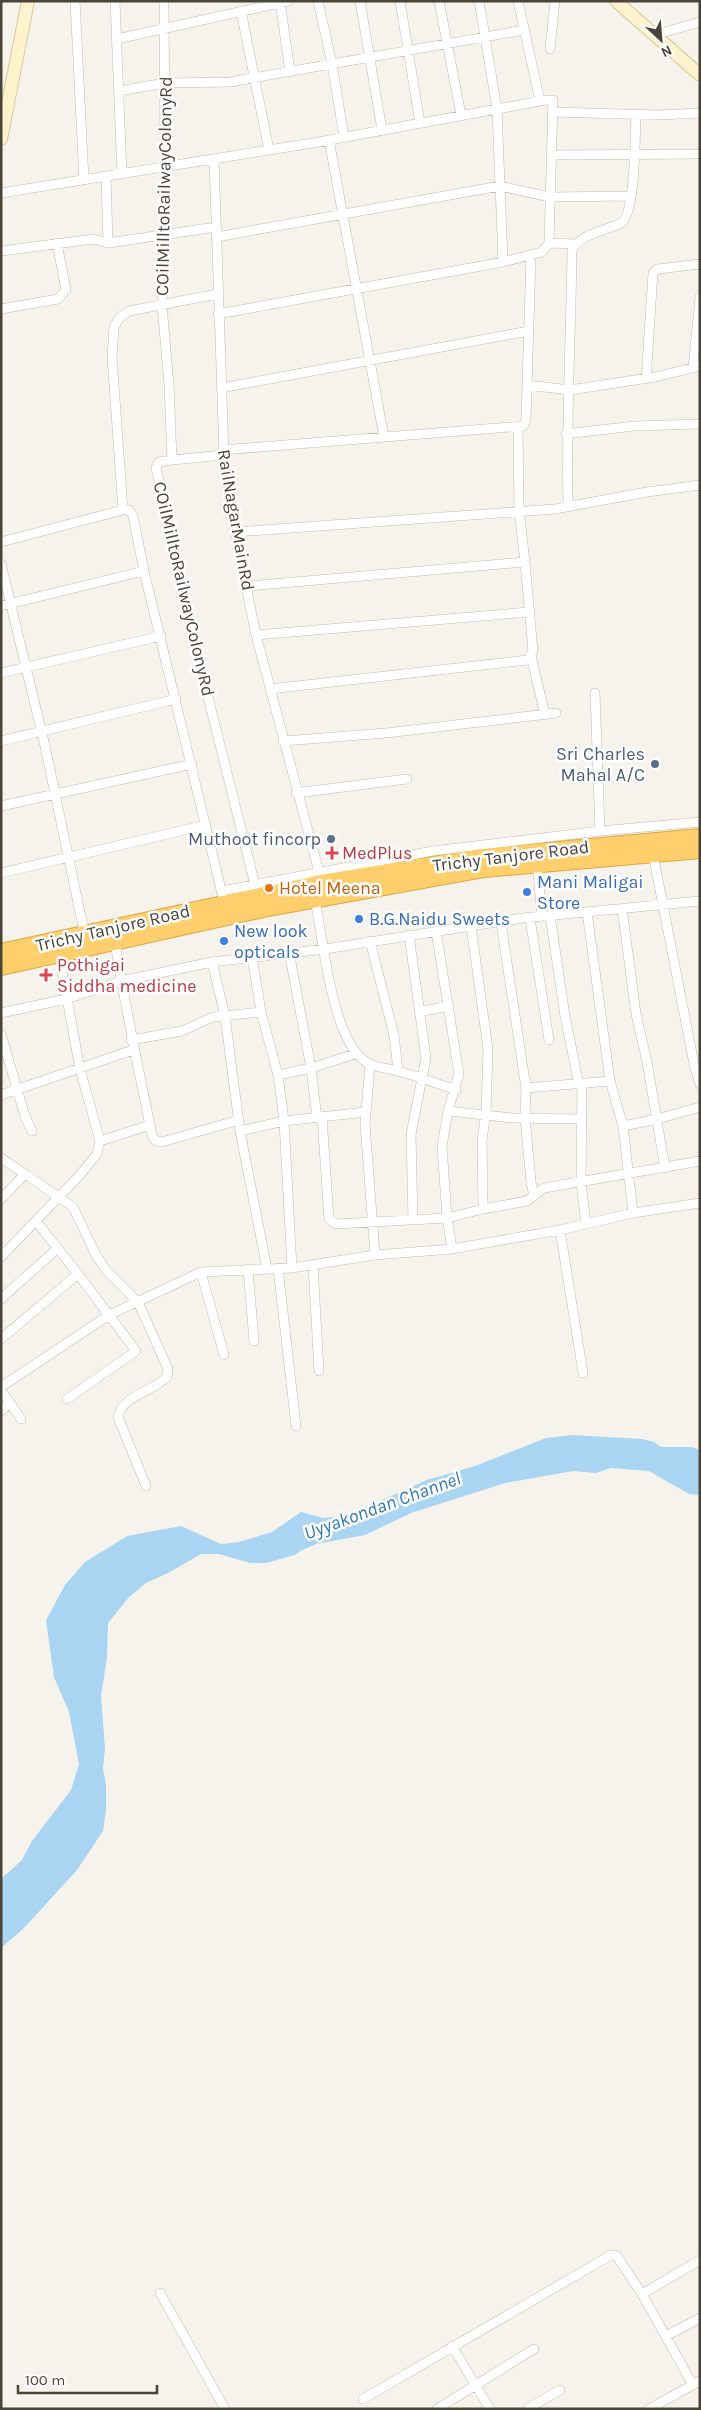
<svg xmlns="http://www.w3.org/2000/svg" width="701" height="2410" font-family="Karla,sans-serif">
	<rect width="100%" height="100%" fill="#f6f3ec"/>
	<!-- water -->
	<path fill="#a9d4f2" d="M573 1435 642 1439 654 1442 661 1447H692L700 1450V1495L689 1494 649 1471 611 1468 596 1473 573 1471 505 1483 411 1513 365 1535 316 1544 300 1551 295 1555 266 1563H250L219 1554H201L170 1572 146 1583 129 1597 108 1623 107 1657 101 1696 105 1749 103 1768 106 1785V1810L103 1831 77 1870 25 1927 1 1948V1879L22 1860 32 1841 71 1790 79 1764 69 1712 54 1677 46 1620 65 1585 85 1562 127 1536 181 1526 221 1544 239 1542 272 1532 301 1512 323 1518 345 1516 427 1480 475 1466 546 1438Z"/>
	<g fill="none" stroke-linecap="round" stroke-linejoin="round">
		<!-- street casing -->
		<g stroke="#c2bbae" stroke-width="10">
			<path id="street" d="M75 1 84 180
				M115 1 122 174
				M164 1 165 167 162 305 169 385 172 460 159 462 156 468 190 625 255 885
				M280 1 290 72
				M318 1 332 64 344 137
				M360 1 382 130
				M400 1 420 123
				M439 1 461 115
				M479 1 497 109 503 262
				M518 1 540 101
				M241 11 269 150
				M654 35 700 22
				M117 39 288 1
				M550 49 555 1
				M119 91 165 83 230 82 524 30
				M552 112 658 115 700 113
				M329 140 384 437
				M551 155 700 154
				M214 159 224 455 235 532 256 635 319 872
				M1 193 319 142 546 100H553L549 243 542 252 503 262 218 314
				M216 237 500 186 550 197 631 196
				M108 243 216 227
				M549 243 575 244
				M1 251 94 239 108 243 106 176
				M1 309 58 299 66 290 57 243
				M693 368 700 297
				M646 379 653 273 658 269 700 264
				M527 385 570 390 655 377 700 366
				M221 388 529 331
				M566 434 634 426 700 424
				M223 450 523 426 526 420 531 255
				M172 460 224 455
				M568 506C566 421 571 335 572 250 581 233 606 231 621 223 636 214 635 133 636 114
				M123 510 112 357 114 327 119 318 129 311 217 294
				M235 532 555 509 647 492 700 485
				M1 542 123 510H129L133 516 144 571 224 902
				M1 564 45 746 85 936
				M247 586 525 562 519 510 518 426
				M1 606 144 571
				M256 635 530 612
				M531 656 545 715
				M1 673 161 636
				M270 689 528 660 533 651 525 562
				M595 693 600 831
				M1 741 176 699
				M283 741 386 733 556 713
				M296 793 407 779
				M1 806 192 764
				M653 854 694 1064 700 1084
				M537 864 542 916
				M1 873 206 825
				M222 891 433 851 600 831 700 822
				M315 899C323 939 332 1044 368 1063 376 1068 388 1068 397 1071 417 1076 436 1083 456 1090
				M622 908 636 1014 647 1062 665 1168
				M550 915 565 1016 579 1085
				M530 918 549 1040
				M501 923 526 1088 525 1118 531 1182 534 1196
				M471 926 488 1049 486 1112 482 1140 483 1209
				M436 931 459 1074 448 1111 512 1118 581 1119
				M409 935 426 1058 411 1134 413 1220
				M370 941 394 1035 398 1071
				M115 942C125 1007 139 1071 152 1135L156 1141 162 1142 239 1120
				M289 952 311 1068 355 1054
				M59 955 80 1069 100 1141 150 1125
				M252 957 261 1012
				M212 962 225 1016 240 1131 267 1269
				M419 1012 449 1006
				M1 1013 66 999 121 981 212 962 325 949 523 918 700 901
				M1 1034 25 1116 32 1131
				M131 1040 182 1031 213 1017 261 1012 278 1075 284 1121 292 1268
				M370 1065 365 1124 375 1255
				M278 1075 311 1068 317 1118
				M610 1081 623 1126
				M582 1084 581 1183 586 1224
				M526 1088 610 1081 587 912
				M1 1095 133 1050
				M448 1111 442 1146 447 1218 452 1249
				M322 1117 329 1219 336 1224 447 1218 483 1209 527 1201 544 1188 700 1161
				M240 1131 284 1121 366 1112
				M1 1158 25 1174 1 1199
				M25 1174 73 1207 96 1255 106 1270 138 1302 168 1369 167 1377C152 1392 123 1395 118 1417L146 1486
				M633 1213 623 1126 657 1119 700 1107
				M560 1230 583 1373
				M1 1257 79 1176 97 1154 100 1141
				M313 1265 319 1371
				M278 1268 296 1426
				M248 1269 254 1341
				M201 1272 224 1355
				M1 1299 58 1248
				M1 1339 78 1274 36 1221
				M1 1387 109 1315 201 1272 292 1268 375 1255 452 1249 560 1230 633 1213 700 1203
				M1 1390 21 1419
				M67 1399 136 1351 78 1274
				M1 1411 10 1403
				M160 2293 225 2409
				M642 2294 700 2260
				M666 2336 700 2318
				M452 2346 490 2409
				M363 2399 611 2255H616L642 2294 693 2385
				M437 2409 534 2349
				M527 2409 560 2390
				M649 2409 700 2381"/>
		</g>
		<!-- secondary casing -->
		<g stroke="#d6c79b" stroke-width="14">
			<path id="secondary" d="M616 1 700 75
				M1 139 28 1"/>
		</g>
		<!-- highway casing -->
		<g stroke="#e0a43c" stroke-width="18">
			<path id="highway" d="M1 952 321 883 482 857 700 837
				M1 967 263 909 484 869 700 850"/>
		</g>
		<!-- street -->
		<use href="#street" stroke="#fff" stroke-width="9"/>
		<!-- secondary -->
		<use href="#secondary" stroke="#fff3cd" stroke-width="12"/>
		<!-- highway -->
		<use href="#highway" stroke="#ffcf6e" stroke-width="16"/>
	</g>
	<!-- markers -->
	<g fill="#5c6f8a" stroke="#fff" stroke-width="2">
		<circle cx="655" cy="764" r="5"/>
		<circle cx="331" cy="839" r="5"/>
	</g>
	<g fill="#e0444e" stroke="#fff" stroke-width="2">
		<path d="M329.5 845.5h5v5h5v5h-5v5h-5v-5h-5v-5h5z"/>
		<path d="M43.5 967.5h5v5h5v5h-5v5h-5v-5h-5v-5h5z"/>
	</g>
	<circle fill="#e8710a" stroke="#fff" stroke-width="2" cx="269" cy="888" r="5"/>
	<g fill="#3f7fe0" stroke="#fff" stroke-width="2">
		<circle cx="527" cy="892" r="5"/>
		<circle cx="359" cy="919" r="5"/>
		<circle cx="224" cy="941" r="5"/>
	</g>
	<g text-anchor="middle" stroke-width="5" stroke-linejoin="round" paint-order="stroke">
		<!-- street labels -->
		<g font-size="18" fill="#4b4439" stroke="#fff">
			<text transform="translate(164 186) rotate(-89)" y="6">COilMilltoRailwayColonyRd</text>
			<text transform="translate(236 520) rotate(80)" y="6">RailNagarMainRd</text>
			<text transform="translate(184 589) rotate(77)" y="6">COilMilltoRailwayColonyRd</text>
			<text transform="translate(511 856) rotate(-7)" y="6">Trichy Tanjore Road</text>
			<text transform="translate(113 928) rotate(-13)" y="6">Trichy Tanjore Road</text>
		</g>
		<!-- service labels -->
		<g font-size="18" fill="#4e5e75" stroke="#fff" text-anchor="end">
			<text x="645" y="760">Sri Charles<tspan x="645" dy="21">Mahal A/C</tspan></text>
			<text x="321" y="845">Muthoot fincorp</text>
		</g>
		<!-- health labels -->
		<g font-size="18" fill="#be3a42" stroke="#fff" text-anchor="start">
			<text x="342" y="859">MedPlus</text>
			<text x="57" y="971">Pothigai<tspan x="57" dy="21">Siddha medicine</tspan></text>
		</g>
		<!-- shop labels -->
		<g font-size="18" fill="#366cbe" stroke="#fff" text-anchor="start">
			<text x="537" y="888">Mani Maligai<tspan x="537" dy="21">Store</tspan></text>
			<text x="369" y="925">B.G.Naidu Sweets</text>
			<text x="234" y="937">New look<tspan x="234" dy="21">opticals</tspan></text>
		</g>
		<!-- food labels -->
		<g font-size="18" fill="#c56008" stroke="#fff" text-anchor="start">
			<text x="279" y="894">Hotel Meena</text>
		</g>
		<!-- water labels -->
		<g font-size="19" font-style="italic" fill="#2e7ab2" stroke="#fff">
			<text transform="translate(382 1505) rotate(-20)" y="7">Uyyakondan Channel</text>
		</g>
	</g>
	<!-- border -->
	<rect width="701" height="2410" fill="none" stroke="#4b4439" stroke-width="5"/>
	<!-- north arrow -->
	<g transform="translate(661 40) rotate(154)" stroke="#ffffff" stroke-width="4" paint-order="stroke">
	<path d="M0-4L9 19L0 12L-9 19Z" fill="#4b4439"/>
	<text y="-8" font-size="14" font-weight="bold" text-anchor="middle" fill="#4b4439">N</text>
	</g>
	<!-- scale -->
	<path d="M18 2385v8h139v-8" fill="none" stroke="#4b4439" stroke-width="2.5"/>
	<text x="25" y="2385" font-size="15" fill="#4b4439" stroke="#ffffff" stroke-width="4" paint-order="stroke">100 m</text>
</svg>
